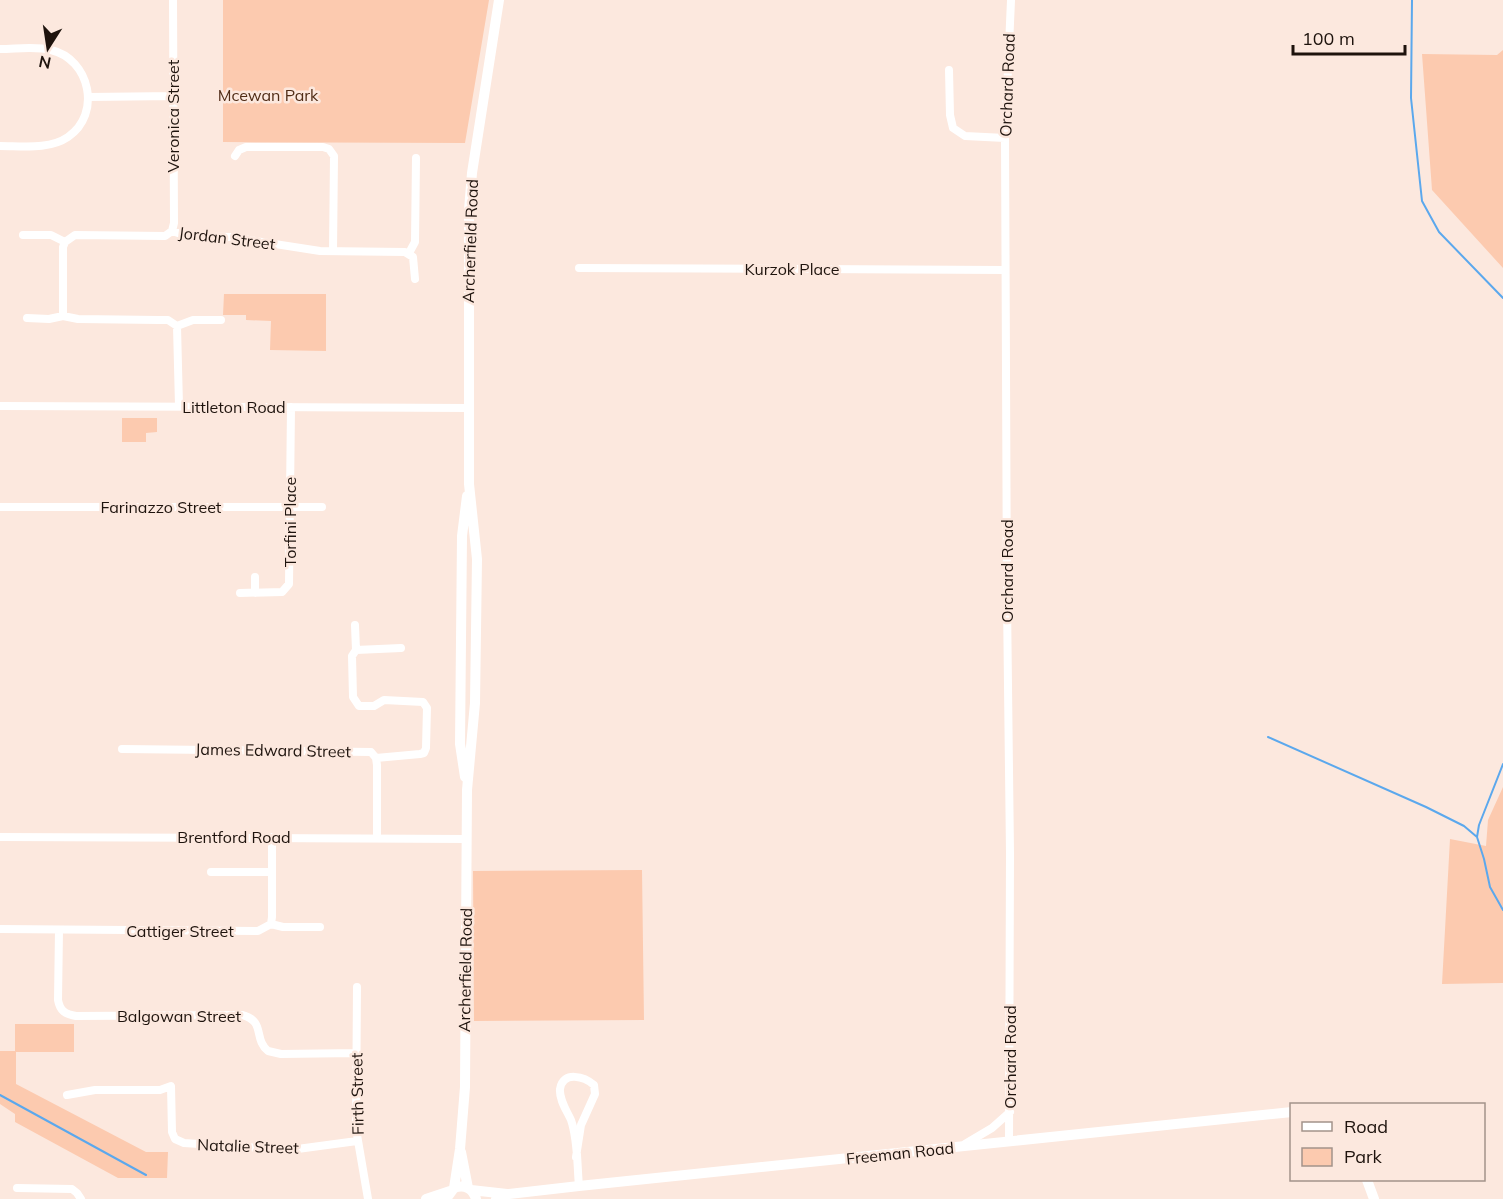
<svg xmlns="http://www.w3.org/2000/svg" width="1503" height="1199" font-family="Mulish,sans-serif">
	<rect width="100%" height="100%" fill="#fce8de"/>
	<!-- green -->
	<path fill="#fccaaf" d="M223 0H489L465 143 223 142Z
		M1503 50V268L1432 190 1422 54 1497 55Z
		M224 294H326V351L270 350 271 321 246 320V315H223Z
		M122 418H157V432L146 433V442H122Z
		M1503 787V983L1442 984 1450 839 1486 846 1488 820Z
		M642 870 644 1020 474 1021 473 871Z
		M15 1024H74V1052H16V1084L146 1152H168L167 1178H118L15 1122V1114L0 1104V1051H15Z"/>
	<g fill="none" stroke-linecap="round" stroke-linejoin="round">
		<!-- stream -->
		<path stroke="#5ba8ed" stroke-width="2" d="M1412 0 1411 98 1422 201 1439 232 1503 298
			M1268 737 1426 807 1464 826 1477 837
			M1503 764 1479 825 1477 837 1484 859 1490 887 1503 910
			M0 1095 146 1175"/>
		<!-- street -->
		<path stroke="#fff" stroke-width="8" d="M0 49C16 49 36 46 51 50 90 59 102 114 68 137 49 150 22 146 0 146
			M949 70 950 115 953 128 965 136 1005 138
			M89 97 174 96
			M235 156 239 150 246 147H323L329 149 334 156 333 251
			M172 231 174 223 173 0
			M23 235H51L65 242 75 235 165 236 172 231 187 236 230 237 320 251 405 252 413 257 415 279
			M409 253 415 242 416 158
			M579 268 1005 270
			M63 316V247L65 242
			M27 318 49 319 63 316 78 319 159 320H168L177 326 193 320H221
			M177 326 179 406
			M0 406 468 408
			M0 507H322
			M255 577V593
			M240 593 282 592 289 584 291 407
			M355 625 356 650
			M122 749 371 752 376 758 377 765V838
			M376 758 420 754 424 753 426 748 427 708 423 702 384 700 374 706H359L353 697 352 656 356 650 401 648
			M0 837 467 839
			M211 872H272
			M271 924 283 927H320
			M0 929 258 931 271 924 272 917V837
			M59 930 58 1000C60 1011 65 1014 76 1016L242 1015C266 1021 253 1039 268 1051L281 1054 356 1053
			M357 987 356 1129 368 1199
			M67 1095 95 1090H160L171 1086 172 1132 175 1139 184 1143 290 1150 357 1141
			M1009 1142 1010 854 1007 601 1005 138 1011 0
			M965 1144 992 1128 1010 1112
			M576 1157 581 1125 595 1094 594 1085C585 1077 563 1070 560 1089 559 1100 567 1111 571 1120 578 1140 577 1165 579 1186
			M17 1188 72 1189 77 1193 81 1199"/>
		<!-- secondary -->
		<path stroke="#fff" stroke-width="10" d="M465 777 460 744 462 536 467 496
			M461 1152 468 1188
			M1367 1180 1374 1199
			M454 1188 460 1149 465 1087 467 790 475 703 477 559 469 484V210L472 173 499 0
			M471 1190 507 1194
			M426 1199 450 1191
			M446 1199 454 1188C464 1184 473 1188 476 1199
			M496 1199 509 1194 579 1186 1292 1112"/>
	</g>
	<g text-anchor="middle" stroke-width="5" stroke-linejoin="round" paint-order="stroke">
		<!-- street labels -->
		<g font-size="16" fill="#1e130d" stroke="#fce8de">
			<text transform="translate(1007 85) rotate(-88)" y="6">Orchard Road</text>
			<text transform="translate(173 116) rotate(-90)" y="6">Veronica Street</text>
			<text transform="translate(227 238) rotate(7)" y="6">Jordan Street</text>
			<text transform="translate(470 241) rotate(-88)" y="6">Archerfield Road</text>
			<text x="792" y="275">Kurzok Place</text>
			<text x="234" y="413">Littleton Road</text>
			<text x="161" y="513">Farinazzo Street</text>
			<text transform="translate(290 522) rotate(-90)" y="6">Torfini Place</text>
			<text transform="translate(1007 571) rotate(-90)" y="6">Orchard Road</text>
			<text transform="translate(273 750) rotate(1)" y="6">James Edward Street</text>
			<text x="234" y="843">Brentford Road</text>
			<text x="180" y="937">Cattiger Street</text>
			<text transform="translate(465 970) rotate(-89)" y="6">Archerfield Road</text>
			<text x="179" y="1022">Balgowan Street</text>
			<text transform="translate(1010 1057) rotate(-90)" y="6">Orchard Road</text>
			<text transform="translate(357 1094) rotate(-91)" y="6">Firth Street</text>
			<text transform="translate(248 1146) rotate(2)" y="6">Natalie Street</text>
			<text transform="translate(900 1153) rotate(-6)" y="6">Freeman Road</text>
		</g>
		<!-- park labels -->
		<g font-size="16" fill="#502c16" stroke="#fce8de">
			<text x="268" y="101">Mcewan Park</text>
		</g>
	</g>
	<!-- legend -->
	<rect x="1290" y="1103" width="195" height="78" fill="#fce8de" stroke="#a3938a" stroke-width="1.5"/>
	<rect x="1302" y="1122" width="30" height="9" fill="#ffffff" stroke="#a3938a" stroke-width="1.5"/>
	<text x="1344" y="1133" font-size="18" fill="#1e130d">Road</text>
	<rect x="1302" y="1148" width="30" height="18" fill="#fccaaf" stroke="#a3938a" stroke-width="1.5"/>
	<text x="1344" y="1163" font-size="18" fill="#1e130d">Park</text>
	<!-- north arrow -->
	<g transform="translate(48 48) rotate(192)" stroke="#fce8de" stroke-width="4.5" paint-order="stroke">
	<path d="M0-4.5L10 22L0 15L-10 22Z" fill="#1e130d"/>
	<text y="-9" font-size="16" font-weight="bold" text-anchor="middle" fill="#1e130d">N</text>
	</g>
	<!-- scale -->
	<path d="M1293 45v9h112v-9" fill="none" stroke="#1e130d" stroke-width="3"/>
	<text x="1302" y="45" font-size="18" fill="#1e130d" stroke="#fce8de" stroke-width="4.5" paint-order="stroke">100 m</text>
</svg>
